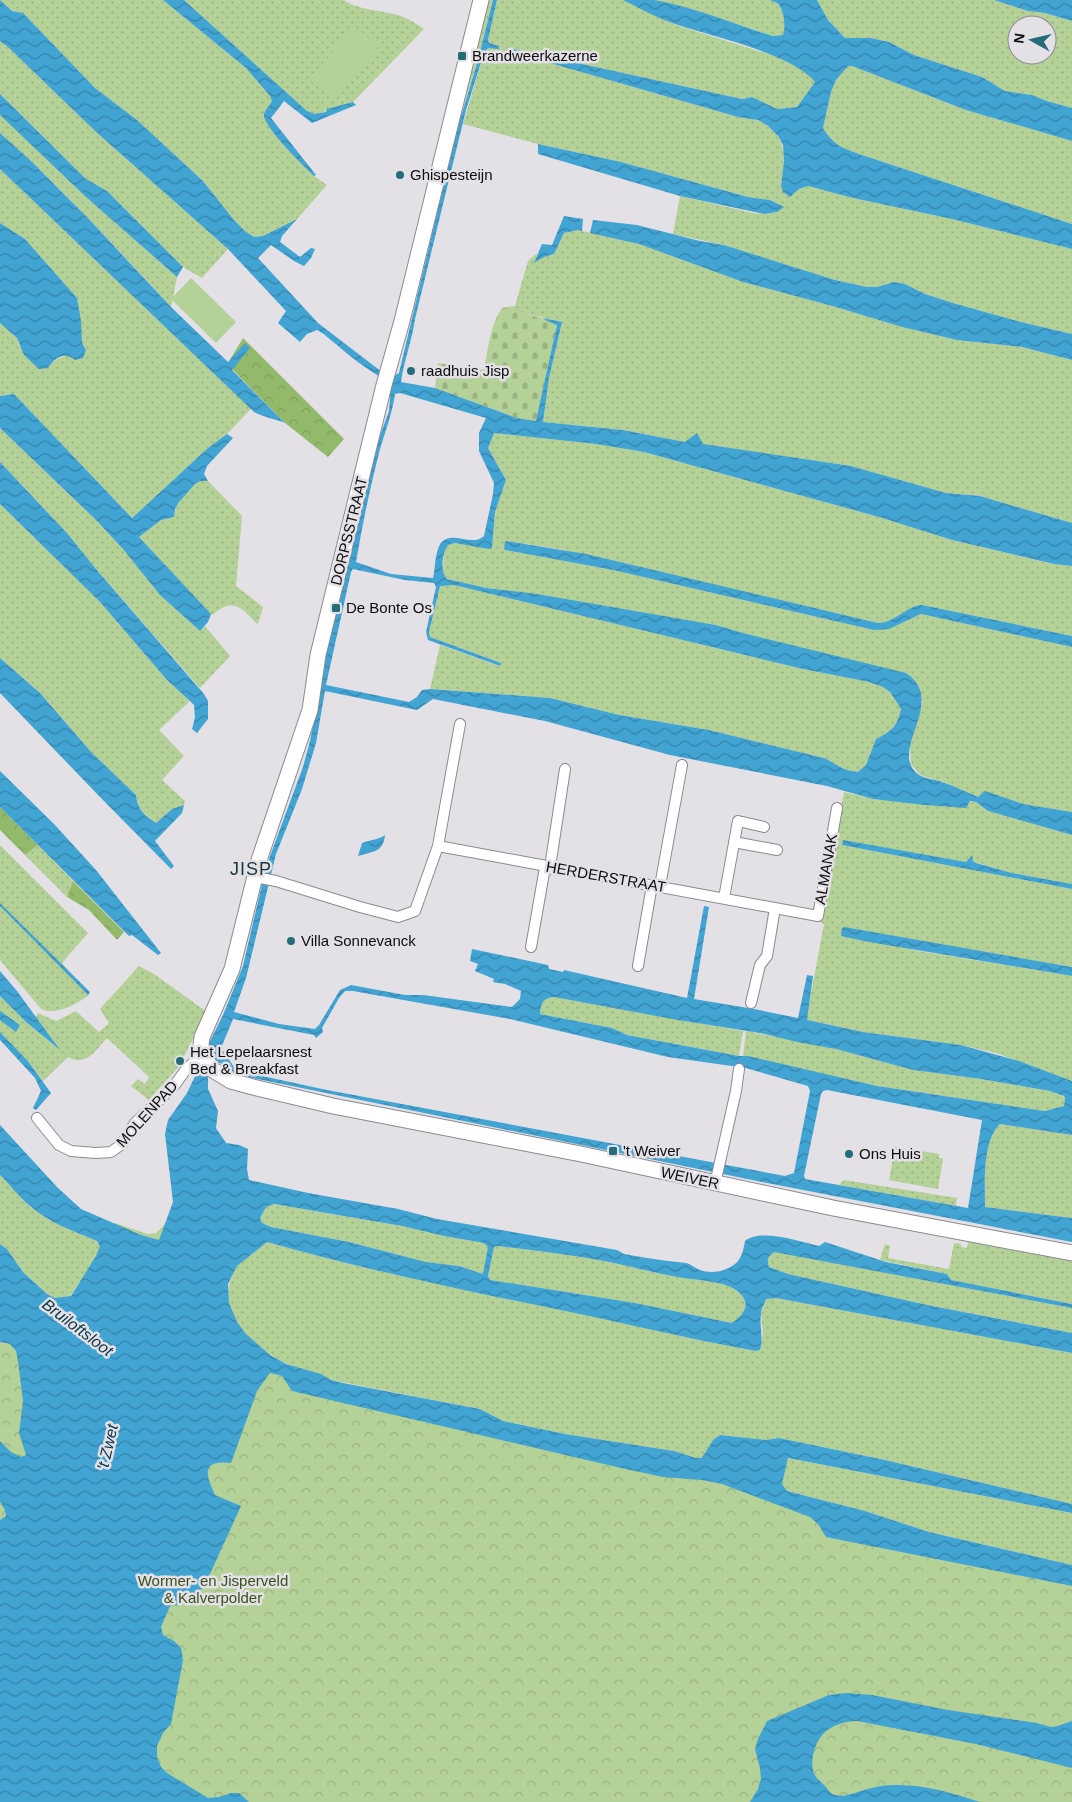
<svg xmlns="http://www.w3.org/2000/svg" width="1072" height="1802" font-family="Arial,sans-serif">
	<defs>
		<pattern id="grass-dots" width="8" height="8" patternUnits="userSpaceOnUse" patternTransform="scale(1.25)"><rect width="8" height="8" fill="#b4d198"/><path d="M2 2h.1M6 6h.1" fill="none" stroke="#9ab282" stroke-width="1.8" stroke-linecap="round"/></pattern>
		<pattern id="forest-crowns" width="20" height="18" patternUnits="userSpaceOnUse" patternTransform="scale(1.25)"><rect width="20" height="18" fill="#93ba6b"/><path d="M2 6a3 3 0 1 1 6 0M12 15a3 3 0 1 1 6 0" fill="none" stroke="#7e9f5c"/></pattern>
		<pattern id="cemetery-stones" width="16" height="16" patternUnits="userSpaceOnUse" patternTransform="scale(1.25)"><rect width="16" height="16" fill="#b4d198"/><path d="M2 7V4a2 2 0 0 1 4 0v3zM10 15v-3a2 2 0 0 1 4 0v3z" fill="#9ab282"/></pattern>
		<pattern id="park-crowns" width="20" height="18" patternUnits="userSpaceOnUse" patternTransform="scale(1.25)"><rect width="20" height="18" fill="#b4d198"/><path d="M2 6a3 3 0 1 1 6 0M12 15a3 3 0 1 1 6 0" fill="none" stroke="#9ab282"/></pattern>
		<pattern id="water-waves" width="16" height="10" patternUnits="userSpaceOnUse" patternTransform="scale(1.25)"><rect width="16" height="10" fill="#41a4d3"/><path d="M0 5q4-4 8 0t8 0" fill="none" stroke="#3584aa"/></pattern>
	</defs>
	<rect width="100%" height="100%" fill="#e3e0e6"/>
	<!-- grass -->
	<path fill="url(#grass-dots)" fill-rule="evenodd" d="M0 0H163L246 68 270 96 272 101 264 114 272 132 314 176 327 185 297 219 263 236 254 237 245 231 234 220 203 181 137 120 95 88 23 13 12 11Z
		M184 0H344C354 9 384 11 398 15 408 18 415 23 424 29L353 102 314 115 307 111Z
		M489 0H493L478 60 458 122Z
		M497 0H623L676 25 781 58 808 73 815 82 797 107 777 109 752 97 742 99 509 48 508 51 738 117C744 118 751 118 757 120 763 122 769 127 773 131 789 146 783 167 781 186L799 189 808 186 853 198 952 219 1072 249V334L1021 322 953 303 925 294 905 284 894 282 877 287H867L835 280 724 245 673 234 680 196 753 213 764 214 777 212 770 200 748 197 621 162 538 144 463 124 484 53 487 48H499V46L489 43 488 40Z
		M652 0H769C772 1 775 2 777 3 784 8 786 27 783 35L773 36 694 10Z
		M817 0H994L1028 11 1045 13 1072 21V108L1047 101 1032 95 1005 91 982 77 914 55 889 42 871 38H845L828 20ZM1017 25H1047V55H1017Z
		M0 41 8 47 95 131 228 249 202 278 183 267 107 191 86 179 0 94Z
		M848 66H852L966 110 1072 141V224L862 155C843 148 834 146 823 128L831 92 836 80Z
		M0 115 86 197 177 277 171 307C116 247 61 187 0 133Z
		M0 169 251 409 227 434 208 448 132 518 14 394 0 396V323L17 338 19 345 48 368C57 355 71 355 86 350L82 343 77 298 25 239 0 223Z
		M578 230 639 244 743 282 836 307 902 327 957 340 1022 347 1072 360V523L980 496 946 493 851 466 685 442 623 430 543 422 549 378 562 322 515 311V306L528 261 537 253 535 262 544 257 554 254 564 233Z
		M0 428 96 520 123 549 160 595 200 631 205 626 230 656 200 688 96 569 67 533 0 462Z
		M493 433 596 444 644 452 879 517 952 540 1053 564 1072 566V636L922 605C906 607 895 623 878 623L559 549 506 541 504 548 505 550 613 570 874 630 900 624 921 614 1072 647V812L1023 804 985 792 978 797 943 782 920 775 911 764 910 745 923 701 743 633 716 625C640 613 565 598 489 588 478 587 448 583 443 574L444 551 448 545 455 543 492 548 495 512 506 480 488 448Z
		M200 481H208L242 516 236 586 263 607 259 621 257 624C250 617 239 602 227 606 222 607 215 613 210 616V614L139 537 161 520 174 517C175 503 188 488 200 481Z
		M0 504 100 602 167 680 190 701 159 730 184 756 162 780 185 801 184 805 172 809 156 823C145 815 137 809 136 795L92 753 40 693 0 658Z
		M440 585H454L803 669 869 682 883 687 890 692 901 709C898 725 890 732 876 739L866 765 859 772C841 770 839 765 824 758L709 730 619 715 550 698 430 689 440 645 499 666 501 663 430 637 429 632Z
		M844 792 873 799 896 801 976 802 988 811 1072 835V884L1012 873 974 862 971 856 966 862 842 841V845L1072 889V967L842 928 913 950 1072 976V1081L996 1053 961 1045 863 1032 806 1020 824 924 820 922Z
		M0 845 88 933 62 963 89 995C77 1004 55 1016 41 1009L0 960Z
		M38 845 73 881 67 897 25 855Z
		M139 966 154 974 207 1012 179 1066 149 1100 131 1086 138 1079 145 1084 149 1077 107 1038C95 1051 86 1067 68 1057L43 1081 28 1061 0 1032V1020L16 1031 20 1025 0 1011V996L26 1022 58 1049 36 1017 38 1013 56 1021 76 1011 99 1032 109 1023 100 1009Z
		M554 997 743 1031 739 1056 627 1035 612 1028 540 1014C542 1003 542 998 554 997Z
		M746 1031 836 1049 913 1070 981 1079 1050 1091 1060 1094 1065 1098 1064 1106 1045 1111 877 1086 743 1056Z
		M1000 1124 1072 1135V1218L985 1207C985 1183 982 1141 1000 1124Z
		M895 1147 939 1154V1158H943L938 1189 889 1180Z
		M0 1175 29 1206 49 1220 97 1241 100 1246 97 1256 70 1296 55 1298 47 1294 23 1272 7 1249 0 1244Z
		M844 1180 957 1198 956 1206 839 1185Z
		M273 1204 402 1226 444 1236 484 1243 488 1247 484 1274 459 1266 426 1262 349 1242 271 1227 262 1223 260 1218 266 1207Z
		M267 1242C373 1272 481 1294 589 1316 645 1328 700 1341 756 1351L760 1350 763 1334 761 1314 766 1298H776L1072 1353V1504L885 1460 779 1438 766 1440 720 1435 713 1440 705 1453 701 1458H696L674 1451 565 1434 503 1421 480 1409 331 1380C317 1372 300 1370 285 1363 256 1349 215 1312 232 1277 233 1274 234 1269 237 1266 241 1262 261 1246 267 1242Z
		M968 1242 1072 1261V1304L950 1280 947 1274 880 1260 885 1244 890 1246 888 1258 949 1269 954 1243 961 1244V1247L967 1248Z
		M497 1246C531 1250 565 1254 599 1260 625 1265 651 1272 677 1277 693 1280 724 1281 736 1290 752 1302 746 1313 732 1323L635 1303 490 1280 488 1276 494 1247Z
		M773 1251 1072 1308V1333L932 1306 788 1274 769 1267C767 1260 767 1257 773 1251Z
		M787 1458 1072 1513V1565L929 1532 865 1511 787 1491 782 1484Z"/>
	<!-- forest -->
	<path fill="url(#forest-crowns)" d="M243 338 344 439 328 457 285 423 232 369 249 348 228 363Z
		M0 807 38 845 25 855 0 830Z
		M73 881 124 932 117 940 89 910 67 897Z"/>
	<!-- cemetery -->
	<path fill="url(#cemetery-stones)" d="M515 306 516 311 545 319 557 325 537 421 517 418 435 388 438 363 484 370C488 350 490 325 502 308Z"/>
	<!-- park -->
	<path fill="url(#park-crowns)" d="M115 1223 148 1234 156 1233 166 1223 237 1266C234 1272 230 1278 228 1284 221 1313 250 1339 270 1354V1373L722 1484 1072 1586V1802H0V1341L10 1344 16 1351 56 1297 71 1296 97 1256 99 1245Z"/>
	<!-- pitch -->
	<path fill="#b4d198" d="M354 26 379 46 335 100 310 80Z
		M191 278 236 322 216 343 171 299Z"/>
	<!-- water -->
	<path fill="url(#water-waves)" fill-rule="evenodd" d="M0 0 12 11 23 13 95 88 137 120 203 181 234 220 245 231 254 237 263 236 297 219 282 236 280 242 300 257 311 248 315 249 311 258 304 266 294 261 271 245 258 258 318 323 382 372 392 377 399 373 456 133 478 60 493 0H497L488 40 489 43 499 46V49L488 48 484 53 466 110 415 319C412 341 404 360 401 382L435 388 517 418 536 421 557 325 547 321 543 318 562 322 549 378 543 422 623 430 685 442 697 433 703 444 851 466 946 493 980 496 1072 523V566L1054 564 952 540 879 517 644 452 596 444 494 433 488 448 506 480 495 512 492 548 489 549 455 543 448 545C442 553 440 572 447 579L486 588 537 594 716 625 743 633 906 673C949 702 886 751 919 775 925 779 935 779 942 782 954 786 966 792 978 797L985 791 1023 804 1072 812V835L988 811 976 802 970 801 966 808 925 805 873 799 827 786 670 755 545 721 433 699 417 710 325 691 316 743 302 789 276 854 246 978 234 1012 279 1024 315 1029 319 1025 340 990 351 985 405 995H423L512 1007 520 999 521 991 505 984 493 982 494 979 475 971 478 964 470 961 472 949 548 965 549 969 563 972 564 970 687 998 704 906 709 907 694 999 754 1009 798 1018 807 975 813 976 807 1020 863 1032 961 1045 1019 1061 1072 1081V1135L1000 1124C982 1141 985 1183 985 1207L1072 1218V1242L762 1182 248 1077 231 1072 220 1063 215 1061 208 1076V1089L218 1111 216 1128 226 1143 239 1145 248 1149 247 1169 249 1180 308 1193 398 1209 437 1219 617 1250 624 1254C645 1258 665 1261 686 1263 691 1264 695 1268 700 1270 714 1275 735 1270 741 1256 743 1252 744 1246 745 1241 762 1228 800 1242 819 1246L825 1242 886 1262 947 1274 951 1280 1072 1304V1308L774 1252C767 1257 767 1260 769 1267L788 1274 932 1306 1072 1333V1353L776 1298 766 1299C765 1303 761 1309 761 1314 759 1327 764 1336 760 1350L756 1351C700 1341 645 1328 589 1316 481 1294 373 1272 267 1242L237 1266 228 1284 229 1303 237 1322 246 1334 270 1355 286 1364 321 1374 331 1380 343 1383 480 1409 503 1421 565 1434 674 1451 696 1458H701L705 1453 713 1440 720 1435 766 1440 779 1438 885 1460 1072 1504V1513L788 1458 782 1484 787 1491 865 1511 929 1532 1072 1565V1586L826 1537 818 1524 810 1517 722 1484 702 1480 663 1477 621 1468 292 1391 282 1376 270 1373 257 1391 231 1463C200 1459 206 1475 215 1495L241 1506 204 1587 182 1605 170 1606 161 1627 163 1635 174 1641 181 1648 183 1660 171 1724 163 1733 157 1746V1757L161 1767 167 1773 208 1798 219 1797 231 1793H239L249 1802H0V1520L6 1516 5 1510 0 1502V1441L11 1452 21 1457 26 1455 19 1433 23 1401 18 1361 16 1351 10 1344 0 1342V1244L7 1249 23 1272 47 1294 55 1298 71 1296 96 1256 100 1246 97 1241C74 1231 49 1223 30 1206 19 1197 10 1185 0 1175V1125L57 1187 81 1209 141 1235 159 1240 173 1202 165 1134 168 1120 187 1093 197 1072 205 1071 212 1055 209 1043 223 1015 243 966 266 867 303 767 310 741 326 653 357 529 374 452 389 411 391 383C375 375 350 357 336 344 329 339 325 334 317 330L307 334 300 342 278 323 286 311 228 249 95 131 8 47 0 41ZM400 393 486 418 479 433V451L494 483 493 494 484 536C473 546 458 534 446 539 434 544 436 568 433 578L391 574 356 562C362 527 369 492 378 457 383 436 392 416 395 394ZM353 569 405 580 434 583 436 587 426 632 428 640 500 666 501 663 430 637 429 632 440 586 454 585 803 669 869 682 883 687 890 692 901 709C898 725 891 732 876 739L866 765 858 772C841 770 839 765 824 758L709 730 619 715 550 698 430 689 422 690 417 697 409 702 326 685 351 572ZM345 991H353L510 1019 668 1057 746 1068 808 1086 810 1091 794 1173 785 1176 327 1090 253 1074 234 1067 221 1048 233 1019 314 1035 316 1038 323 1032 322 1028 339 998ZM554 997 678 1020 760 1033 797 1042 836 1049 913 1070 981 1079 1050 1091 1064 1096 1065 1098 1064 1106 1045 1111 877 1086 748 1056H739L627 1035 612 1028 540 1014C541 1003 543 998 554 997ZM827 1090 982 1120 968 1208 805 1179 804 1176 821 1094 823 1091ZM274 1204 402 1226 444 1236 484 1243 488 1247 483 1274 459 1266 426 1262 349 1242 271 1227 262 1223 260 1218 266 1207ZM497 1246C531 1250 565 1254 599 1260 625 1265 651 1272 677 1277 693 1280 724 1281 736 1290 752 1302 746 1313 732 1323L635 1303 490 1280 488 1276 494 1247Z
		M163 0H184L307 111 314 114 326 112 327 109 353 102 356 105 312 123 284 101 271 118 316 175 314 176C304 166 262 126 264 114 265 110 270 105 272 101L270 96 246 68Z
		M623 0C633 0 644 0 654 0 694 7 734 24 773 36L783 35C786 27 784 8 777 3 775 2 772 1 769 0H817L828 20 845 38H871L889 42 914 55 982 77 1005 91 1032 95 1047 101 1072 108V141L966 110 852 66H848L836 80 831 92 823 128C834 146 843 148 862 155L1072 224V249L952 219 853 198 808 186 799 189 790 197 783 192 781 186 784 161 783 145 778 136 768 126 758 120 738 117 508 51 509 48 742 99 752 97 777 109 797 107 815 82C793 54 714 37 678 25 659 19 641 9 623 0Z
		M994 0H1072V21L1045 13 1028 11Z
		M0 94 86 179 107 191 183 267 177 277 86 197 0 115Z
		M0 133 30 160 87 217 171 307 228 362 245 343 250 348 232 370 285 423C275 419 263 417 254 412L0 169Z
		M538 144 621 162 748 197 770 200 784 207 777 212 764 214 680 196 538 154Z
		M564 216 583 219 582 231 578 230 564 233 554 254 544 257 534 263 542 244 552 245Z
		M593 220 637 225 700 241 724 245 835 280 867 287H877L894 282 905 284 925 294 953 303 1021 322 1072 334V360L1022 347 957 340 902 327 836 307 743 282 639 244 590 233Z
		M0 223 25 239 77 298 81 321 82 343 86 350 83 358 75 360C64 351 55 358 48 368L39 369 24 355 17 338 0 323Z
		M14 394 132 518 208 448 227 434 233 438 207 466 204 474 208 481H200L195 484 179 502 175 509 174 517 161 520 139 537 211 614 208 622 200 631 160 595 123 549 96 520 0 428V396Z
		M0 462 67 533 96 569 204 694 208 701V719L197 733 192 729 195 717 194 705 190 701 167 680 100 602 0 504Z
		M506 541 586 554 878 623C895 623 906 606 922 605L1072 636V647L921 614 889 629 874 630 613 570 505 550 504 548 505 542Z
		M0 658 40 693 92 753 136 795C137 809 145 816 156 823L172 809 184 805 182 813 155 841 174 866 171 869 100 797 0 693Z
		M0 771 54 824 96 870 161 953 158 955 132 935 129 936 0 807Z
		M385 835C383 853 373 851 358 856L362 843C369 840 378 840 385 835Z
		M843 840 966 862 972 855 973 861 976 863 1012 873 1072 884V889L842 845Z
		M0 903 90 992 88 995 0 906Z
		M844 927 1072 967V976L869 942 841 936 842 928Z
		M0 971 17 991 60 1050 26 1022 0 996Z
		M0 1011 20 1025 16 1032 0 1020Z
		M0 1032 28 1061 51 1093 36 1110 33 1108 41 1091 35 1078 0 1040Z
		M846 1693 872 1695 948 1710 1037 1723C1057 1730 1055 1726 1072 1721V1768L976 1744 857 1721C845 1721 832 1725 823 1734 814 1744 808 1765 816 1777 818 1780 822 1782 824 1785 828 1789 830 1794 835 1795 847 1798 860 1790 872 1788 879 1786 887 1785 894 1785 924 1784 952 1793 980 1802H750L758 1789 761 1779 760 1768 755 1749 758 1739 767 1721 829 1695Z"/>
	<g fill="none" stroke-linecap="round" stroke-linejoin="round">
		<!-- street casing -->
		<g stroke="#8c898f" stroke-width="12">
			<path id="street" d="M734 842 777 850
				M438 846 818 916 837 808
				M255 877 276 881 360 907 398 917 415 911 438 846 460 724
				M660 886 682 765
				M724 898 738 821 764 827
				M531 947 544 873 550 867 565 769
				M638 966 652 885
				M751 1003 760 965 767 956 775 908
				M37 1118 59 1145 71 1151 96 1153 111 1152 122 1144 135 1123 174 1086 187 1068 203 1055
				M715 1184 736 1091 739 1069"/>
		</g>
		<!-- secondary casing -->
		<g stroke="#8c898f" stroke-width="17">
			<path id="secondary" d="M481 0 402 321 384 385 318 655 310 710 259 860 232 969 202 1037 201 1045 203 1055 213 1070 231 1081 253 1087 333 1106 581 1154 833 1208 1072 1253"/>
		</g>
		<!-- street -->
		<use href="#street" stroke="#fff" stroke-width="10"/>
		<!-- secondary -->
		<use href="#secondary" stroke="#fff" stroke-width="15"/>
	</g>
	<!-- markers -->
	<g fill="#246c79" stroke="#e3e0e6" stroke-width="2">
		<rect x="457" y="51" width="10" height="10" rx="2.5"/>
		<circle cx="400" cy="175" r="5"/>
		<circle cx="411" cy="371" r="5"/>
		<rect x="331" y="603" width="10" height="10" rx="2.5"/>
		<circle cx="291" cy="941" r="5"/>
		<circle cx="180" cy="1061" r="5"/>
		<rect x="608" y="1146" width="10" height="10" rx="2.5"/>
		<circle cx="849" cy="1154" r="5"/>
	</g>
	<g text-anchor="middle" stroke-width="5" stroke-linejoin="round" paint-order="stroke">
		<!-- poi labels -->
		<g font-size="15" fill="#0d0c0e" stroke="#e3e0e6" text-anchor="start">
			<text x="472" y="61">Brandweerkazerne</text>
			<text x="410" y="180">Ghispesteijn</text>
			<text x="421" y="376">raadhuis Jisp</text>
			<text x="346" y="613">De Bonte Os</text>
			<text x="301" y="946">Villa Sonnevanck</text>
			<text x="190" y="1057">Het Lepelaarsnest<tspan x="190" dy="17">Bed &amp; Breakfast</tspan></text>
			<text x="623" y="1156">'t Weiver</text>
			<text x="859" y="1159">Ons Huis</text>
		</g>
		<!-- street labels -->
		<g font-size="15" fill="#0d0c0e" stroke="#e3e0e6">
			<text transform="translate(349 531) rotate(-76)" y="5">DORPSSTRAAT</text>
			<text transform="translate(826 869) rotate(-80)" y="5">ALMANAK</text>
			<text transform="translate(606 877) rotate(10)" y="5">HERDERSTRAAT</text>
			<text transform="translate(147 1114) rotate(-48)" y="5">MOLENPAD</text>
			<text transform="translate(690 1178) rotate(12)" y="5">WEIVER</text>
		</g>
		<!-- park labels -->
		<g font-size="15" fill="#38511a" stroke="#e3e0e6">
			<text x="213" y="1586">Wormer- en Jisperveld<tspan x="213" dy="17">&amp; Kalverpolder</tspan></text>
		</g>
		<!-- water labels -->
		<g font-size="16" font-style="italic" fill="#073347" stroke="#e3e0e6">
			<text transform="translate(78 1327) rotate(37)" y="6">Bruiloftsloot</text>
			<text transform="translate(107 1447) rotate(-77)" y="6">'t Zwet</text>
		</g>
		<!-- quarter labels -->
		<g font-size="18" letter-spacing="1" fill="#17383e" stroke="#e3e0e6">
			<text x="251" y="875">JISP</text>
		</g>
	</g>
	<!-- north arrow -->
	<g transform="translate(1032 40) rotate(278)"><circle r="24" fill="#e3e0e6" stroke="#8d8b90"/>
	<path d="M0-4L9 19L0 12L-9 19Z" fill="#246c79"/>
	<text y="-8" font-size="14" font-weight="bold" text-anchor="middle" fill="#0d0c0e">N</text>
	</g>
</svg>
